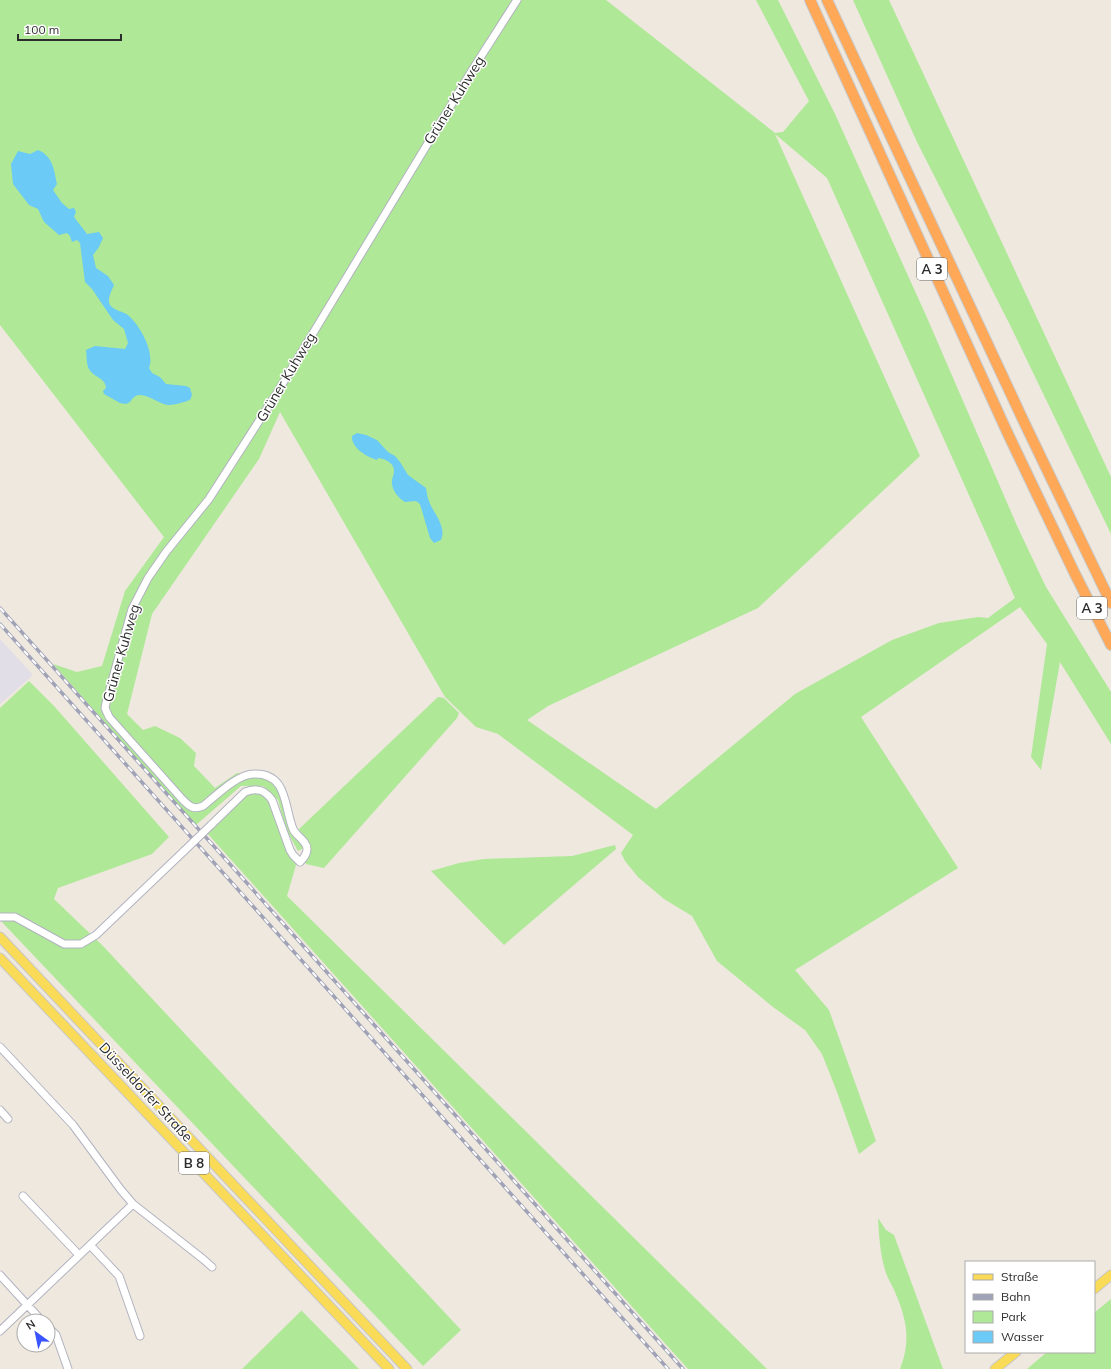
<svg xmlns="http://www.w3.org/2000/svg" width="1111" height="1369" font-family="Mulish,sans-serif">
	<rect width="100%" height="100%" fill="#eee8de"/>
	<!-- industrial -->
	<path fill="#e1dee7" d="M0 639 33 675 0 704Z"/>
	<!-- green -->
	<path fill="#afe897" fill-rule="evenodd" d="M0 0H606L775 133 783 132 809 101 756 0H778L835 114 928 320 1018 528 1046 587 1111 692V744L1060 662 1041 770 1031 757 1047 644 1020 607 861 717 958 868 795 970 829 1010 876 1141 859 1154 837 1092 822 1054 805 1030 773 1007 717 961 692 916 664 899 638 877 625 861 621 853 633 835 498 734 476 727 445 697 280 412 259 459 152 614 127 714 143 730 155 726 180 738 196 753 194 766 215 788 237 773 261 776 271 782 279 789 296 838 304 848 298 851 286 829 278 800 263 786H241L196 825 53 664 77 672 102 666 125 591 164 537 0 325ZM775 134 827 178 1015 598 988 618 978 617 939 623 892 640 795 694 656 809 527 720 548 706 758 608 920 456Z
		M853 0H889L1111 477V534L1010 325 917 142Z
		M29 681 54 706 169 837 152 854 58 888 54 899 103 946 461 1330 423 1366 0 920V708Z
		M438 697 444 698 459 713 457 718 324 868 306 864 304 861 310 847 305 838 298 830Z
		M254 791 264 797 269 803 288 853 296 865 287 896 767 1369H688L207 833 246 795Z
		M615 845 616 849 504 945 431 871 459 863 484 859 572 856Z
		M878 1218 886 1230 894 1235 943 1369H900C911 1341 907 1320 895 1292 892 1285 887 1277 885 1270 880 1253 879 1235 878 1218Z
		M1111 1299V1369H1027L1047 1352H1094V1313Z
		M301 1310 359 1369H242L301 1311Z"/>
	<!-- water -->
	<path fill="#6bcaf6" d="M38 150C53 156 54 170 57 184L53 190 62 203 69 209 74 208 76 212 74 217 87 234 99 232 103 238 99 247 93 255 96 268 108 276 114 285C112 290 108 297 109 303 112 311 124 311 129 316 141 327 155 353 149 368L152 373 160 377 166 384 186 386 190 388 192 395 190 400C184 402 175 405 169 405 155 404 140 385 130 402L126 404 120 403 104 394 103 391 106 388C106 378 93 377 89 369 86 364 87 356 86 350L95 346 125 349 128 343 124 329 113 320 92 289 85 282 80 243 77 240 72 242 70 236 67 233 59 235 44 222 38 209 29 205 13 184 11 164 18 151 30 154Z
		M357 433 366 435 377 440 388 452 395 456 400 462 408 475 426 488C427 492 427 497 429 501 433 513 447 526 441 540L434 543 430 538 420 504 416 501 405 502C399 498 393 492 392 484 391 480 394 476 394 471 394 463 386 459 378 458L377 460C367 457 351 448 352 436Z"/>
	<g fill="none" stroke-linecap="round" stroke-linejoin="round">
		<!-- minor casing -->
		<g stroke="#b2b3c0" stroke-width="9">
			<path id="minor" d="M211 825 245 792C257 787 265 790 272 800L290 850 293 855 300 862C303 859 307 854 307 849 307 841 296 836 293 829 284 807 288 773 254 774 237 774 216 796 203 806 194 810 190 807 183 800L109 717 105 708 106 703 132 609 148 578 166 552 209 499 275 396 471 72 517 0
				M0 917H15L64 944H81L96 935 184 851
				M0 1047 73 1125 121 1190 133 1204 203 1259 212 1267
				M0 1110 8 1119
				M23 1196 79 1255
				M90 1245 119 1276 140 1336
				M0 1275 42 1321
				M48 1327 56 1335 68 1369
				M0 1331 133 1204"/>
		</g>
		<!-- major casing -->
		<g stroke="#c8c8c8" stroke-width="11">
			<path id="major" d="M0 937 407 1369
				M0 958 389 1369
				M1094 1289 1111 1275
				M995 1369 1016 1352"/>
		</g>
		<!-- highway casing -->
		<g stroke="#c8c8c8" stroke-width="12">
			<path id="highway" d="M810 0 1008 434 1074 572 1111 645
				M827 0 1024 422 1111 603"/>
		</g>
		<!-- minor -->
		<use href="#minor" stroke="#fff" stroke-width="7"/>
		<!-- major -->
		<use href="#major" stroke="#f9db58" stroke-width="9"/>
		<!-- highway -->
		<use href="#highway" stroke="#ffa858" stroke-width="10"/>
		<!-- rail casing -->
		<g stroke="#a0a2b7" stroke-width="3.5">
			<path id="rail" d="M0 608 683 1369
				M0 624 668 1369"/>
		</g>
		<!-- rail -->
		<use href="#rail" stroke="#fff" stroke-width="2" stroke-dasharray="6" stroke-linecap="butt"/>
		<!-- minor-bridge casing -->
		<g stroke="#b2b3c0" stroke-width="9" stroke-linecap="butt">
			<path id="minor-bridge" d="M184 851 211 825"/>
		</g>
		<!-- minor-bridge -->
		<use href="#minor-bridge" stroke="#fff" stroke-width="7"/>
	</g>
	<g text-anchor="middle" stroke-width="3" stroke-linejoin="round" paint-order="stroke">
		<!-- shield labels -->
		<g fill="#fff" stroke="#6b6b6b" stroke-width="1">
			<rect x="917" y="258" width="30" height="22" rx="3"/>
			<rect x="1077" y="597" width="30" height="22" rx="3"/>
			<rect x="179" y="1152" width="30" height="22" rx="3"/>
		</g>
		<g font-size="13" font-weight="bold" fill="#2c2c2c">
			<text x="932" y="274">A 3</text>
			<text x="1092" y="613">A 3</text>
			<text x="194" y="1168">B 8</text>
		</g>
		<!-- street labels -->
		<g font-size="14" fill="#2c2c2c" stroke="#fff">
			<text transform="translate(454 100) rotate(-58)" y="5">Grüner Kuhweg</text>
			<text transform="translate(286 377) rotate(-59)" y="5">Grüner Kuhweg</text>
			<text transform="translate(121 653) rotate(-74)" y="5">Grüner Kuhweg</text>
			<text transform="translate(146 1092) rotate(47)" y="5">Düsseldorfer Straße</text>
		</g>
	</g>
	<!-- legend -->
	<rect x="965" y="1261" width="130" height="92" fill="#ffffff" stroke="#ababab"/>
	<rect x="973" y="1274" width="20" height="6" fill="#f9db58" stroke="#ababab"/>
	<text x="1001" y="1281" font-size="12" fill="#2c2c2c">Straße</text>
	<rect x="973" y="1294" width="20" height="6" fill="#a0a2b7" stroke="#ababab"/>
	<text x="1001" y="1301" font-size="12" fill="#2c2c2c">Bahn</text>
	<rect x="973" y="1311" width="20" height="12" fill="#afe897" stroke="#ababab"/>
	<text x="1001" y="1321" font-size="12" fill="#2c2c2c">Park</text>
	<rect x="973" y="1331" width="20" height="12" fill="#6bcaf6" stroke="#ababab"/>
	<text x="1001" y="1341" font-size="12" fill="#2c2c2c">Wasser</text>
	<!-- north arrow -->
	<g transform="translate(36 1333) rotate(327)"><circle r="19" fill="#ffffff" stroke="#ababab"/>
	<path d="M0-3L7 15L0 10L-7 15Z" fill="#3a55ff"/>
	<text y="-6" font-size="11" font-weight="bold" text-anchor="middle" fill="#2c2c2c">N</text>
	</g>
	<!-- scale -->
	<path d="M18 34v6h103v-6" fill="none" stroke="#2c2c2c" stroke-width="2"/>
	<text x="24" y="34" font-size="12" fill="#2c2c2c" stroke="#ffffff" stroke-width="3" paint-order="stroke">100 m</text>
</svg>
